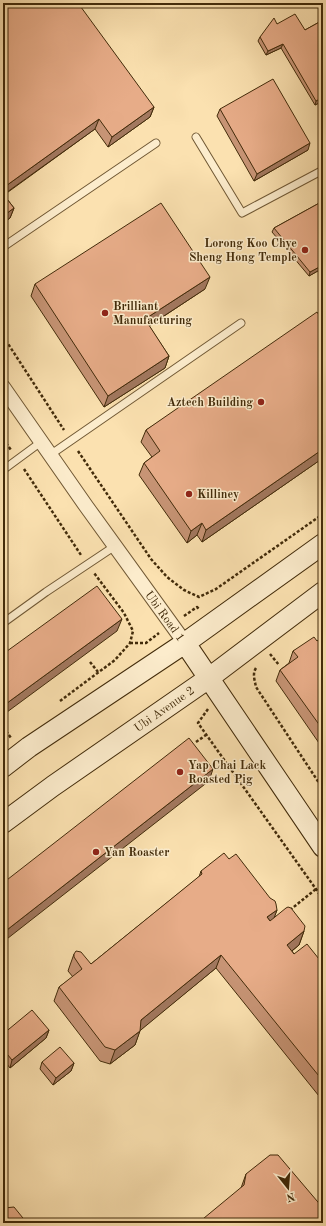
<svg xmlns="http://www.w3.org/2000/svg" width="326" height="1226" font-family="'Old Standard TT',serif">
	<rect width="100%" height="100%" fill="#fbe1b0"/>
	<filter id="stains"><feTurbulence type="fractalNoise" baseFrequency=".005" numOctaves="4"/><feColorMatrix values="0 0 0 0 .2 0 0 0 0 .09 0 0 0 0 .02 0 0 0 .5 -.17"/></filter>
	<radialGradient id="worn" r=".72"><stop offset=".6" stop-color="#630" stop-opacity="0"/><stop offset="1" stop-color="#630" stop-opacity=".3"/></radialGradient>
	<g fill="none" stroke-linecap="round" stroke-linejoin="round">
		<!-- lane casing -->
		<g stroke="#705834" stroke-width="9">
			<path id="lane" d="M196 137 242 213 323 170
				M3 247 156 143
				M50 455 241 323
				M3 470 41 442
				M3 623 46 592 115 546"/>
		</g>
		<!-- street casing -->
		<g stroke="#705834" stroke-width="16">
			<path id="street" d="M3 387 86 506 185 643"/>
		</g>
		<!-- secondary casing -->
		<g stroke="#422b0a" stroke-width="22">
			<path id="secondary" d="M185 643 323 847
				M3 767 29 747 185 643 323 544
				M3 823 53 786 209 678 323 592"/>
		</g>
		<!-- path -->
		<path stroke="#422b0a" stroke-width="2.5" stroke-dasharray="3 2" stroke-linecap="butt" d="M3 336 64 430
			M3 439 11 450
			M78 451 151 559 167 577 184 590 199 597 216 589 323 514
			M24 469 81 555
			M184 616 197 607 199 609
			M130 643H146L159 633
			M270 654 279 665
			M90 662 98 672
			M256 668C252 674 255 681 256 687L323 789
			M60 701 115 660 130 643 133 631 124 613 94 573
			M208 709 198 723 323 899
			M3 727 11 738
			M196 742 206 735
			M290 910 316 889"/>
		<!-- lane -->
		<use href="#lane" stroke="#fceccc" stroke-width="7"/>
		<!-- street -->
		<use href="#street" stroke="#fceccc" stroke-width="14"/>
		<!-- secondary -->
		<use href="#secondary" stroke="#fceccc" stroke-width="20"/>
	</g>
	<!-- wall -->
	<path fill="#c79475" stroke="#422b0a" d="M3 3 154 107 150 117 108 147 95 129 4 195 14 208 10 218 3 223Z
		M323 20V101L315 105 281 48 266 55 258 41 260 37 277 24 305 30Z
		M220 109 308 150 254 181 217 116Z
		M323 201V268L309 276 272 232 274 228Z
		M35 284 205 289 149 326 169 356 165 368 104 407 31 296Z
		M323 321V458L202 542 197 535 187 543 139 475 144 463 152 457 141 442 146 430Z
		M323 637V740L319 743 276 681 280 670 289 663 293 651 317 641Z
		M201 871 277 910 274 917 304 931 299 945 292 951 294 954 323 964V1101L216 968 140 1030 135 1045 110 1064 100 1061 54 1001 59 987 73 977 68 971 69 968 74 954 91 964 199 877Z
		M49 1030 46 1038 10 1068 3 1059V1034Z
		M42 1062 74 1063 71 1071 53 1085 40 1069Z
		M246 1174 323 1208 241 1188Z"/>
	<!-- shaded-wall -->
	<path fill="#a2785f" stroke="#422b0a" d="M283 44 281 48 266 55 268 51Z
		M323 97V101L315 105 316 101Z
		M154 107 150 117 108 147 112 137Z
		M99 119 95 129 3 195V188Z
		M310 143 308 150 254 181 257 174Z
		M14 208 10 218 3 223V216Z
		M323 265V268L309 276 310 272Z
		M210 277 205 289 141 331 145 319Z
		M169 356 165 368 104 407 108 396Z
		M323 449V458L202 542 206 530Z
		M202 523 197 535 187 543 191 531Z
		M122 619 117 631 3 715V706Z
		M323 733V740L319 743Z
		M213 769 209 781 3 942V933Z
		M277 910 272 924 267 917Z
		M304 931 299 945 282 959 287 945Z
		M221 955 216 968 136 1034 141 1020Z
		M49 1030 46 1038 10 1068 12 1060Z
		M140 1031 135 1045 110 1064 115 1050Z
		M74 1063 71 1071 53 1085 56 1078Z
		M6 1074 3 1081V1076Z
		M323 1219V1223H318Z"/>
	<!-- building -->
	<path fill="#e7ac88" stroke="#422b0a" d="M3 3H78L154 107 112 137 99 119 3 188Z
		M295 14 305 30 323 20V97L316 101 283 44 268 51 260 37 274 18 277 24Z
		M273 79 310 143 257 174 220 109Z
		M3 194 14 208 3 216Z
		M323 201V265L310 272 274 228Z
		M161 203 210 277 145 319 169 356 108 396 35 284Z
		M317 312 323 321V449L206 530 202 523 191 531 144 463 160 451 146 430Z
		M97 586 122 619 3 706V654Z
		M314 637 317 641 323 637V730L280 670 298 657 293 651Z
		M189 738 213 769 3 933V883Z
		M224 853 229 859 236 854 270 898 275 901 276 904 277 910 267 917 270 921 286 908 288 907 291 908 305 926 304 931 287 945 294 954 307 944 323 964V1081L221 955 141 1020 140 1031 115 1050 105 1047 59 987 82 969 74 957V954L76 951 81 952 91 964 202 874 201 871Z
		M32 1010 49 1030 12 1060 3 1049V1034Z
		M60 1047 74 1063 56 1078 42 1062Z
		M3 1071 6 1074 3 1076Z
		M270 1155H278L323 1208V1219L318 1223H198L244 1185 246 1174Z
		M14 1207 27 1223H3V1208H4Z"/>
	<!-- markers -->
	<g fill="#8f2418" stroke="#fceccc" stroke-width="1.5">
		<circle cx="305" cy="250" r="4"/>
		<circle cx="105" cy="313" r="4"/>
		<circle cx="261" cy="402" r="4"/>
		<circle cx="189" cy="494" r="4"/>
		<circle cx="180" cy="772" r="4"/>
		<circle cx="96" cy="852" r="4"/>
	</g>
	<g text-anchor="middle" stroke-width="3" stroke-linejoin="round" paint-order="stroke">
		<!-- poi labels -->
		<g font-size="12" font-weight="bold" fill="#422b0a" stroke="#fceccc" text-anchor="start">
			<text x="297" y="247" text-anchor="end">Lorong Koo Chye<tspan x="297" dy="14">Sheng Hong Temple</tspan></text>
			<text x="113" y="310">Brilliant<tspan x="113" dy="14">Manufacturing</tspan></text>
			<text x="253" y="406" text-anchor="end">Aztech Building</text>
			<text x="197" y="498">Killiney</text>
			<text x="188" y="769">Yap Chai Lack<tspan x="188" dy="14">Roasted Pig</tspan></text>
			<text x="104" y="856">Yan Roaster</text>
		</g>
		<!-- street labels -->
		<g font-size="12" fill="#422b0a" stroke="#fceccc">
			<text transform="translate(165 616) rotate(54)" y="4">Ubi Road 1</text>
			<text transform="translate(164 709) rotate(-35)" y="4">Ubi Avenue 2</text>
		</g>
	</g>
	<!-- margin -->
	<rect width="326" height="1226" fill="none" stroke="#fbe1b0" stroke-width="16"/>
	<rect x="4" y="4" width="318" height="1218" fill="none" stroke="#422b0a" stroke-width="2"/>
	<rect x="8" y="8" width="310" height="1210" fill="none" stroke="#422b0a"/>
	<!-- north arrow -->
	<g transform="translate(288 1188) rotate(163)" stroke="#fceccc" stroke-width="3" paint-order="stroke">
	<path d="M0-3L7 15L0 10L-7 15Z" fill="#422b0a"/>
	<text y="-6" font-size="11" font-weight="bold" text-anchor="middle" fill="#422b0a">N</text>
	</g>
	<rect width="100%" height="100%" filter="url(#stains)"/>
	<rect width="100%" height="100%" fill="url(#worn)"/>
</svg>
